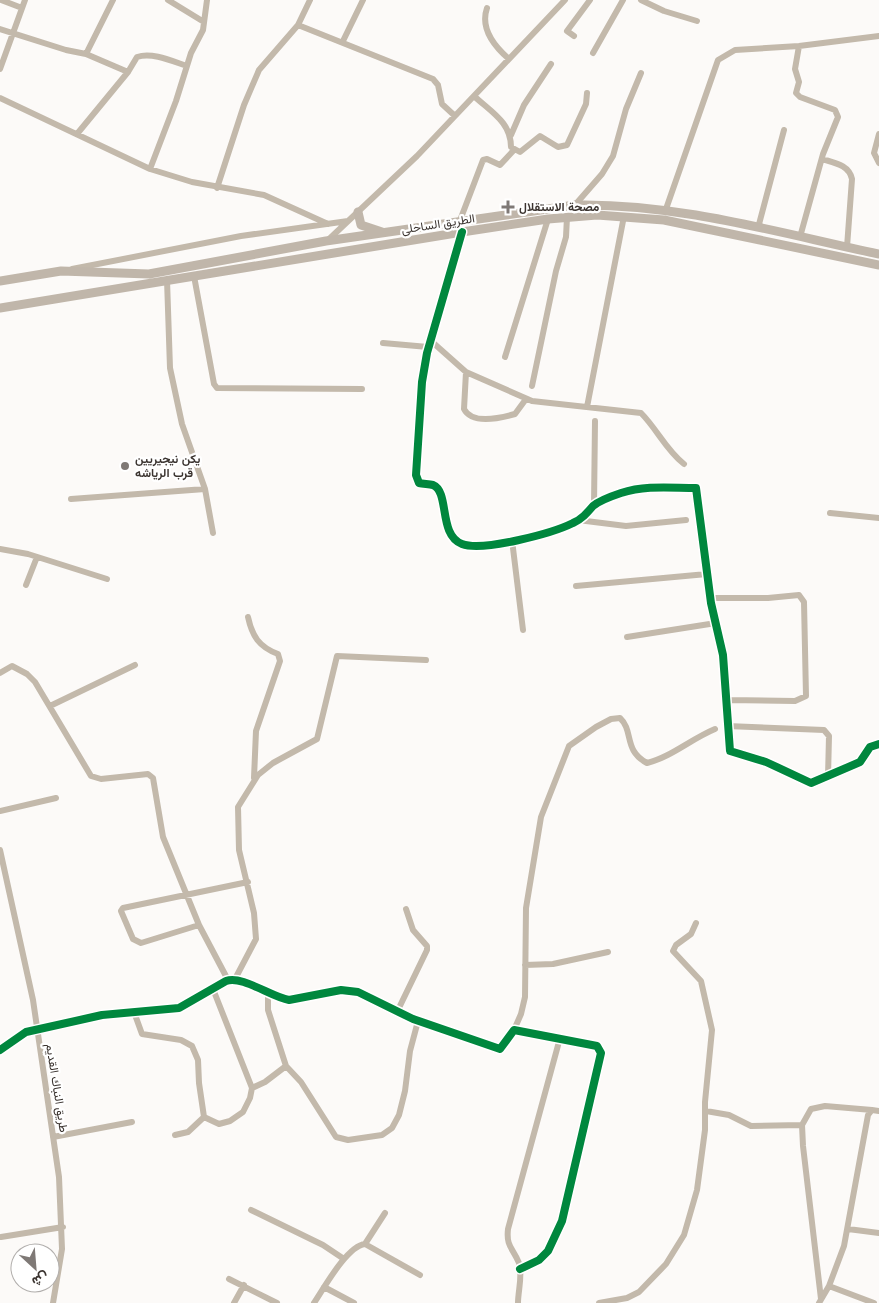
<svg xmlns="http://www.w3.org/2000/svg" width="879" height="1303" font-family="Mulish,Vazirmatn,sans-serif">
	<rect width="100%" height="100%" fill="#fcfaf8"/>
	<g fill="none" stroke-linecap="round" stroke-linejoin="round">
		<!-- minor -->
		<path stroke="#c3b9ab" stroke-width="6" d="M1 0 22 8
			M168 0 204 22
			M641 0 664 11 697 21
			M487 8C480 28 494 46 509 59
			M298 25 310 0
			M0 29 66 50 86 54 113 0
			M574 36 567 31 590 0
			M343 41 363 0
			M799 46 795 69 799 82 796 93 800 97 835 110 838 117 823 154 800 237
			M593 53 623 0
			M86 54 128 72 137 57C152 52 172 61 187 66
			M0 69 25 0
			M474 96C491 112 511 122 511 147L520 152 540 136 558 147 567 145 586 104 587 93
			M0 98 150 169 192 182 264 195 328 224
			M77 134 128 72
			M879 134 874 153 879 163
			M511 135 524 105 551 64
			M822 159C835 163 849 165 852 179L847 247
			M150 169 176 101 191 53 203 30 207 0
			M217 188 244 105 259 70 298 25 433 79 438 85 442 104 455 116
			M575 205 602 174 613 156 626 109 641 73
			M666 209 718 60 735 50 799 46 879 36
			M459 223 483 160 487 159 500 165 514 150
			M758 228 784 130
			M462 232 427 353 422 382 416 475 419 483C423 484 429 484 433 485 450 492 438 535 462 544 483 552 553 533 573 523 582 519 587 513 593 506 600 500 612 496 621 493 646 485 670 488 696 488L711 603 723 655 730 751 766 762 811 783 860 762 870 747 879 744
			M327 241 417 156 565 0
			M72 269 241 236 348 221
			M194 276 214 384 217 388 362 389
			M167 280 170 368 182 424 205 489 213 533
			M430 340 466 372 532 401 641 413C657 429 666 450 684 464
			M383 343 428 347
			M505 357 548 219
			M466 372 464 409C472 425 501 418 515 414L526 399
			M532 386 556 271 566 237 567 217
			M587 407 624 216
			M71 499 205 489
			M594 505 595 421
			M830 513 879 518
			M578 520 626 526 686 520
			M512 540 523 630
			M0 549 28 554 107 579
			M26 585 37 557
			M576 586 707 574
			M711 598H768L799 595 804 602 806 696 795 701 727 700
			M248 617C252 636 259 647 278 654L280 661 256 731 254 778
			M627 637 716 623
			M0 673 12 666 27 674 35 682 91 776 101 779 148 774 153 778 163 837 199 925 228 980
			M50 706 135 665
			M727 726 824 730 829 736 828 777
			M0 811 56 798
			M0 850 33 1000 59 1177 62 1249 53 1303
			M199 925 141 943 133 939 121 911 123 908 248 882
			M525 965 553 964 608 952
			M235 979 256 939 254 913 239 850 238 807 258 775 273 763 317 739 337 656 426 660
			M134 1012 142 1034 181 1040 192 1046 198 1060 199 1083 204 1117 188 1132 175 1135
			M397 1012 427 950V946L413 930 406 909
			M514 1030 521 1014 525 997 526 908 541 817 569 746 596 727 611 719 620 718C634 731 623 750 647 763 671 757 691 739 715 729
			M0 1050 26 1032 102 1015 179 1008 226 981C242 975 271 997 289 1000L341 990 358 992 413 1019 500 1049 514 1030 597 1046 601 1053 562 1221 548 1251 539 1260 520 1269
			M286 1066 301 1082 336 1137 348 1140 382 1135 392 1128 399 1115 405 1091 410 1051 418 1021
			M252 1088 265 1082 286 1066 268 1010V993
			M706 1111 729 1115 751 1126 802 1125
			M204 1117 219 1124 230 1121 243 1112 250 1098 252 1088 213 989
			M53 1137 132 1122
			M251 1210 323 1245 344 1259
			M848 1229 879 1233
			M1 1237 63 1227
			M365 1244 385 1213
			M229 1279 277 1303
			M829 1286 874 1303
			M324 1287 354 1303
			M821 1299 803 1146 802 1125 811 1109 825 1106 872 1110
			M234 1303 244 1285
			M314 1303C324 1288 347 1246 365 1244L420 1275
			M518 1303C518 1291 523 1274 519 1263 513 1248 506 1247 508 1229L560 1038
			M599 1303 627 1298 639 1292 666 1264 684 1235 697 1190 705 1130V1102L712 1030 701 981 673 951 676 945 691 934 696 923
			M819 1303 829 1286 844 1246 868 1115 872 1110 879 1111"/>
		<!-- highway -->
		<path stroke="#c0b6aa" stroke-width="9" d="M358 212 361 225 382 232
			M0 281 61 271 149 274 326 241 575 205C678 203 779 233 879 254
			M0 308 462 232 548 219 597 215 664 220 879 265"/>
		<!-- cycleway casing -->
		<g stroke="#fff" stroke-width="11">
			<path id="cycleway" d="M462 232 427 353 422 382 416 475 419 483C423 484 429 484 433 485 450 492 438 535 462 544 483 552 553 533 573 523 582 519 587 513 593 506 600 500 612 496 621 493 646 485 670 488 696 488L711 603 723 655 730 751 766 762 811 783 860 762 870 747 879 744
				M0 1050 26 1032 102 1015 179 1008 226 981C242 975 271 997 289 1000L341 990 358 992 413 1019 500 1049 514 1030 597 1046 601 1053 562 1221 548 1251 539 1260 520 1269"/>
		</g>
		<!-- cycleway -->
		<use href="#cycleway" stroke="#00873e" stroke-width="8"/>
	</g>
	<!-- markers -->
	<g fill="#7f7976" stroke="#fff" stroke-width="2">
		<path d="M505.5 199.5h5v5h5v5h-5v5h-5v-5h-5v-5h5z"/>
		<circle cx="125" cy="466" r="5"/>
	</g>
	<g text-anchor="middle" stroke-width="4.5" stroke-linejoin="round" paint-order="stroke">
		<!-- poi labels -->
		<g font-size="12" font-weight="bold" fill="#3b3430" stroke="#fff" text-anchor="start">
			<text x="519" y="211">مصحة الاستقلال</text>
			<text x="135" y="463">يكن نيجيريين<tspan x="135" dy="14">قرب الرياشه</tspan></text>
		</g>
		<!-- street labels -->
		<g font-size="12" fill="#3b3430" stroke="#fff">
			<text transform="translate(438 224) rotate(-9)" y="4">الطريق الساحلى</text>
			<text transform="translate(57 1088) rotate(81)" y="4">طريق النباك القديم</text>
		</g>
	</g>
	<!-- north arrow -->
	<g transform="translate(35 1268) rotate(154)"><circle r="24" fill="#ffffff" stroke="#b1aeac"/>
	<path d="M0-4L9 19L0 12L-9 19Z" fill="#7f7976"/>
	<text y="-8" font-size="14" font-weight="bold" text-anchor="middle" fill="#3b3430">ش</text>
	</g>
</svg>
